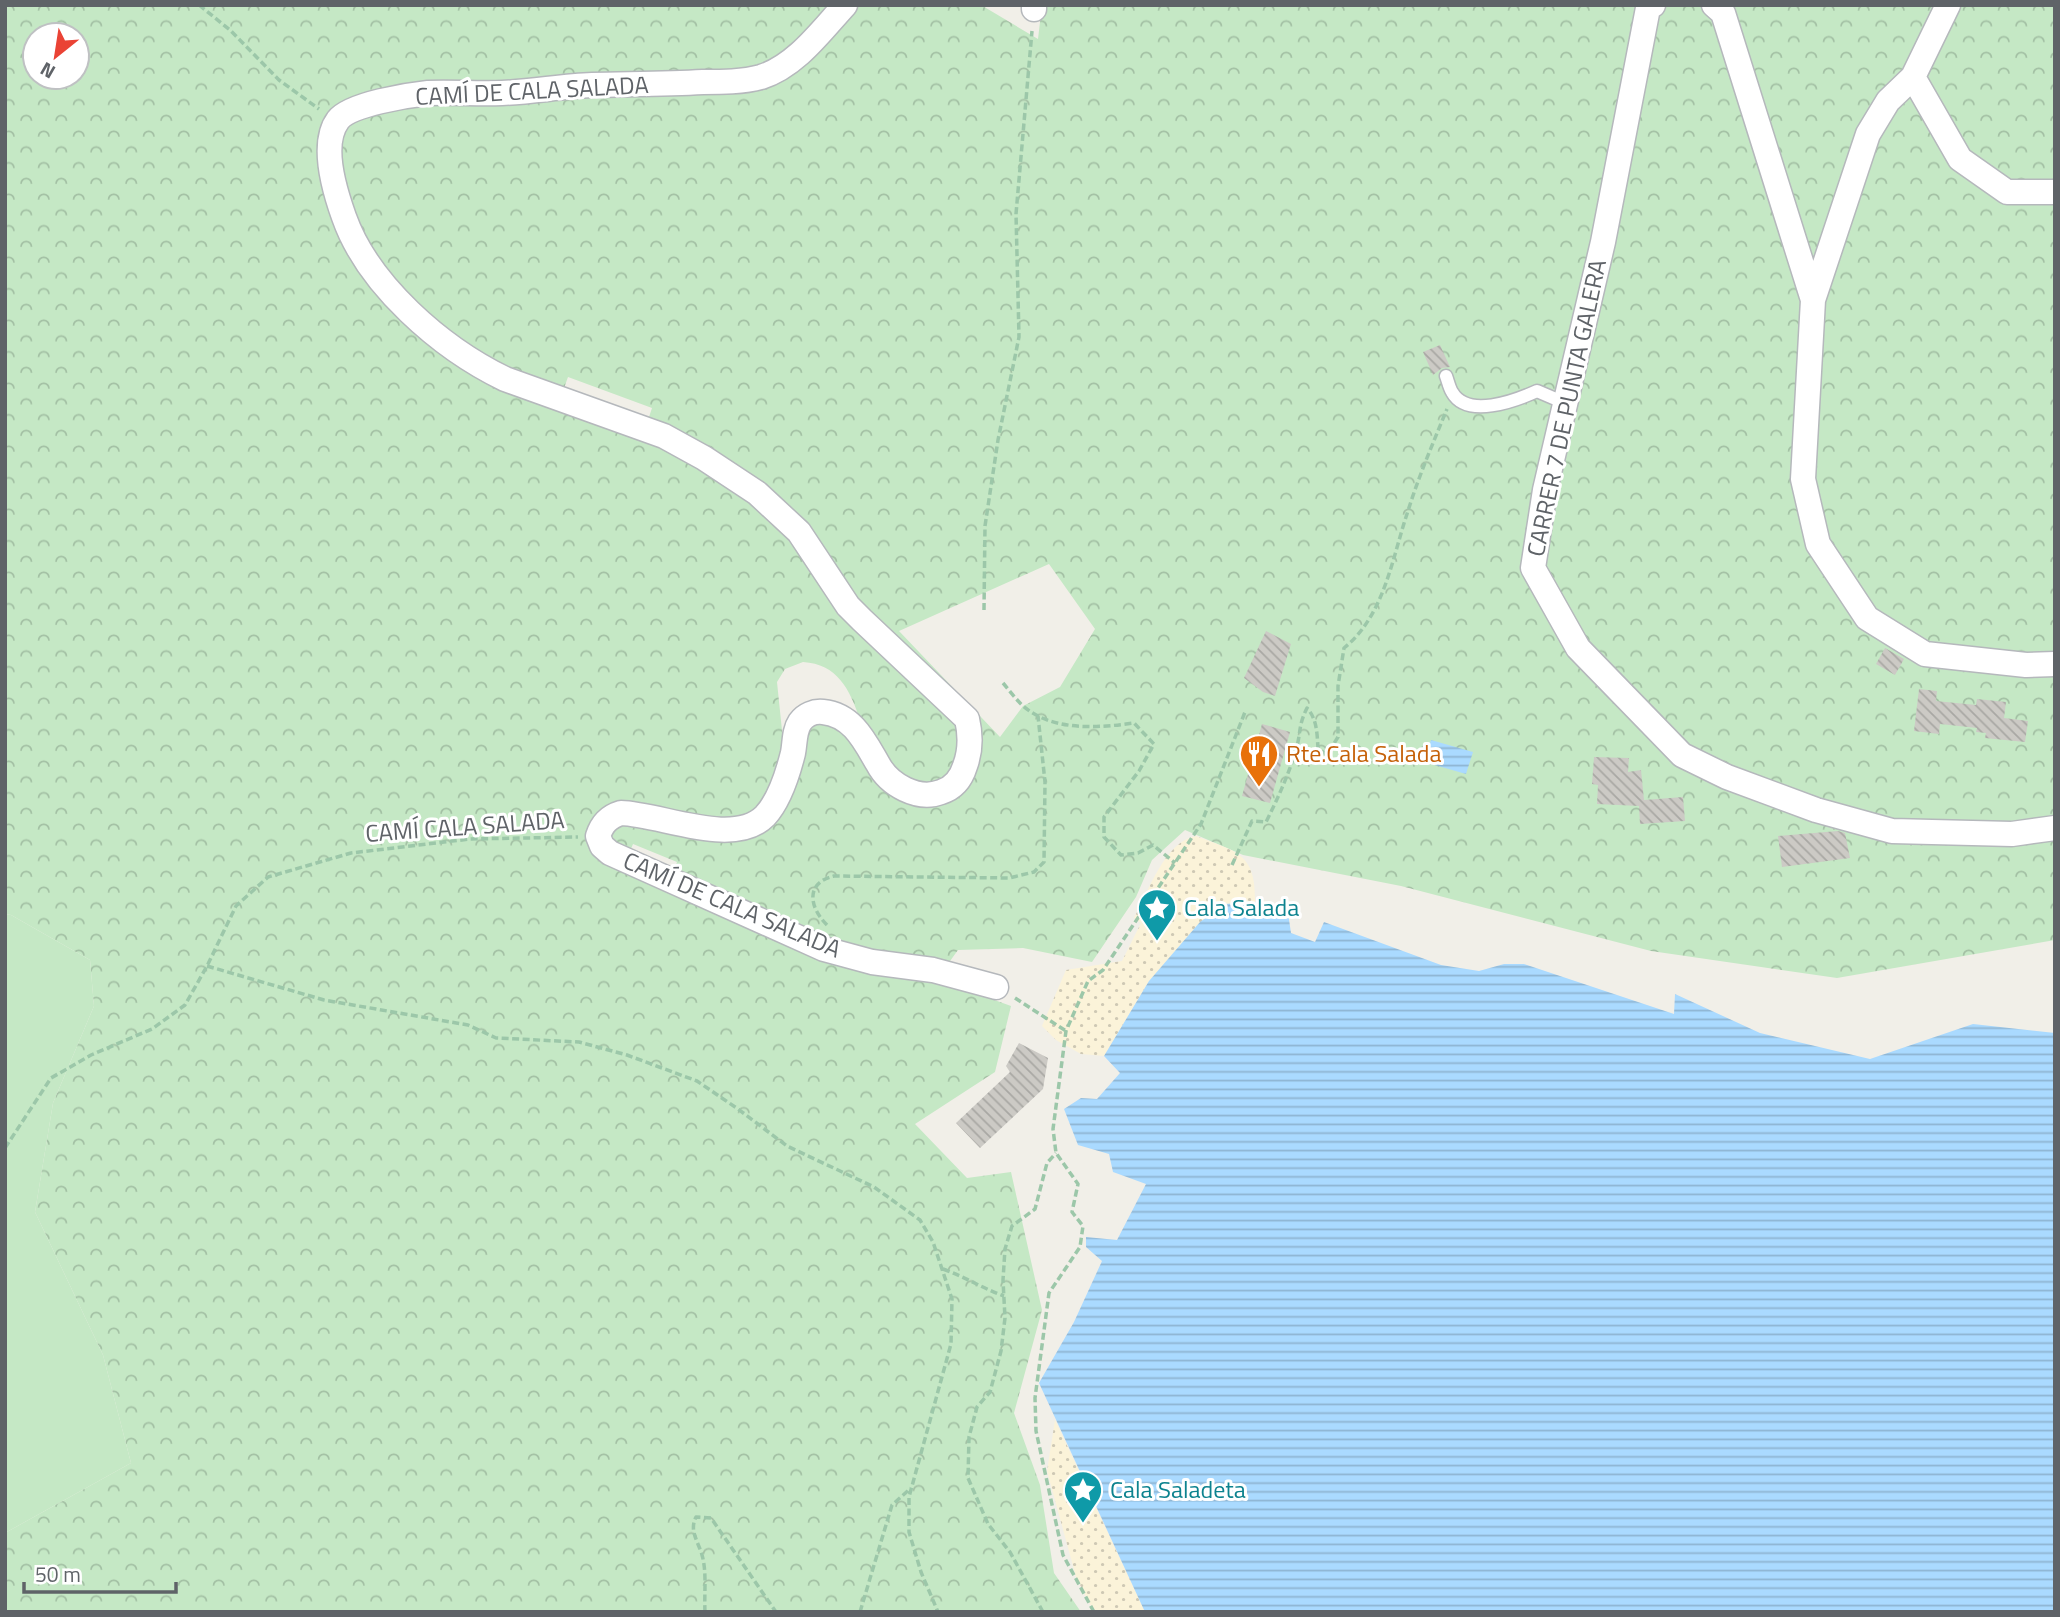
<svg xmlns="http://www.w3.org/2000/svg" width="2060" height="1617" font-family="'Titillium Web',sans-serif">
	<defs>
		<pattern id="forest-crowns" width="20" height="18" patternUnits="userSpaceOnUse" patternTransform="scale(1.75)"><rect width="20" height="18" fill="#c5e8c5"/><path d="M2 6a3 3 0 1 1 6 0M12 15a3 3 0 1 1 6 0" fill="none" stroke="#a3c0a4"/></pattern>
		<pattern id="sand-dots" width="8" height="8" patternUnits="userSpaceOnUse" patternTransform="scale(1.75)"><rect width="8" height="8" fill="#fbf3d9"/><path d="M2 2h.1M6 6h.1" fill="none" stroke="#cec8b4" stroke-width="1.8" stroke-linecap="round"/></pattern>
		<pattern id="water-rules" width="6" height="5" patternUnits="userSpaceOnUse" patternTransform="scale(1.75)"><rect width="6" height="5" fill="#aadaff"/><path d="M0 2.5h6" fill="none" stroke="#8eb4d2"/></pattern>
		<pattern id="building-back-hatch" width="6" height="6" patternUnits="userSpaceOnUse" patternTransform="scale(1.75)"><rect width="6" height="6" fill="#cccac5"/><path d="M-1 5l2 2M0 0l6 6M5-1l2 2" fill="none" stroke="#a9a8a4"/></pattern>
	</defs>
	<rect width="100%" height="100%" fill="#f1efe8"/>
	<!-- green -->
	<path fill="#c5e8c5" d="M5 914 11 915 90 960 94 1006 53 1103 35 1212 103 1355 131 1463 5 1533Z"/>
	<!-- forest -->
	<path fill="url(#forest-crowns)" fill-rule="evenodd" d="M5 5H981L1038 39 1042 5H2055V940L1837 978 1651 951 1401 886 1243 855 1185 830 1152 860 1136 897 1092 962 1023 948 958 950 945 968 953 985 1011 1006 995 1072 915 1124 967 1178 1011 1172 1042 1310 1014 1413 1040 1485 1054 1573 1081 1612H5V1533L131 1463 103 1355 35 1212 53 1103 94 1006 90 960 11 915 5 914ZM35 35H77V77H35ZM568 377 652 408 647 423 563 391ZM1049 564 1095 629 1060 687 1023 706 1000 737 899 631ZM803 662C837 664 850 689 860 720L815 704 783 740 777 682 785 669ZM633 844 677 862 672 875 628 856Z"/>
	<!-- sand -->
	<path fill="url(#sand-dots)" d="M1196 836C1236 852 1256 852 1255 902L1225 904 1149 981 1104 1056 1081 1054 1056 1040 1042 1026 1066 970 1122 961 1141 923 1134 918C1148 892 1165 841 1196 836Z
		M1055 1420 1145 1612H1094L1076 1577 1047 1471Z"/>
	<!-- water -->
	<path fill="url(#water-rules)" d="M1431 740 1473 752 1466 774 1424 762Z
		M1255 902 1287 906 1291 933 1315 942 1324 922 1441 965 1479 971 1504 964H1524L1674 1014 1675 994 1760 1033 1870 1059 1973 1024 2055 1033V1612H1145L1039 1383 1074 1322 1102 1261 1086 1247V1237L1117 1240 1146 1184 1113 1172 1109 1154 1078 1145 1064 1109 1081 1098 1097 1099 1120 1073 1104 1056 1149 981 1200 922 1225 904Z"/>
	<!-- building -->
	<path fill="url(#building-back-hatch)" d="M1440 345 1450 367 1442 368 1433 375 1423 352Z
		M1266 631 1291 644 1275 696 1263 692 1244 678Z
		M1885 648 1904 659 1895 675 1876 664Z
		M1919 689 1937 691 1936 701 1976 705 1977 699 2006 702 2004 718 2028 721 2025 742 1985 738 1986 733 1976 732 1977 728 1940 724 1939 734 1914 731Z
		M1262 724 1290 732 1270 803 1242 796Z
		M1594 757 1629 758 1628 772 1641 770 1644 800 1683 797 1685 821 1640 824 1639 806 1597 804 1598 785 1592 784Z
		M1838 831 1845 833 1850 858 1782 867 1778 836Z
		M1019 1043 1048 1058 1043 1089 980 1148 956 1123 1010 1072 1006 1066Z"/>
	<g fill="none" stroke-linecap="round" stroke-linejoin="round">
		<!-- service casing -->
		<g stroke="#b5b8bc" stroke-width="15">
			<path id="service" d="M1446 376C1448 381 1449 387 1452 392 1467 419 1515 401 1537 391L1565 403"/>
		</g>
		<!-- minor casing -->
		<g stroke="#b5b8bc" stroke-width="27">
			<path id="minor" d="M845 5C821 31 796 66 761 77 743 82 722 82 703 82 666 84 629 84 592 85 562 86 532 92 502 93 478 94 453 92 428 93 409 95 350 104 338 120 320 144 335 192 344 217 368 285 441 348 505 379L664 436 704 458 757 493 799 532 848 606 862 620 967 719C971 736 971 750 965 766 961 779 954 788 941 792 918 801 889 785 878 764 865 742 853 715 823 712 814 711 805 715 800 722 794 731 795 743 793 753 788 773 780 800 765 816 733 848 661 814 621 813 608 817 602 824 598 836L602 846 610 853 824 949 872 962 933 970 996 987
				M1653 5 1648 8 1603 242 1545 490 1533 568 1578 648 1682 755 1727 777 1816 810 1892 831 2012 834 2055 828
				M1714 5 1723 13 1813 300
				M1948 5 1913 77 1888 101 1868 134 1813 300 1803 479 1818 544 1867 618 1925 654 2026 665 2055 664
				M1034 9V5
				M1913 77 1960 159 2007 192H2055"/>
		</g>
		<!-- path -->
		<path stroke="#9cc7a9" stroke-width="3.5" stroke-dasharray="7 3.5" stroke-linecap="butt" d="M199 5 230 30 279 80 319 109
			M984 610 985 526 998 440 1019 337 1016 214 1032 31
			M1003 683C1009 690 1015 698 1021 704 1050 732 1098 728 1134 723L1154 744 1139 771 1104 817V837L1121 855 1138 853 1153 845 1175 863
			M1232 865 1252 821 1266 822C1278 798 1288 776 1296 750 1301 733 1298 726 1307 708 1317 719 1317 733 1318 748L1327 755 1338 737V686L1344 648C1384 616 1392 559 1407 514 1418 478 1433 443 1447 409
			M827 925C809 907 805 883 834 876L1009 878 1034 872 1044 862 1045 782 1038 716
			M207 966 324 1000 468 1025 496 1038 579 1042 627 1055 697 1081 738 1109 787 1146 874 1187 920 1220 933 1242 952 1299 951 1344 909 1497V1532L921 1572 938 1612
			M1015 998 1066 1031
			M5 1148 51 1078 91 1055 152 1029 185 1005 207 966 236 906 268 877 351 853 470 839 578 837
			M943 1269C965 1277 982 1288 1004 1296
			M705 1612C704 1594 707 1572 702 1555 698 1541 689 1531 696 1517L711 1518 776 1612
			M860 1612 892 1505 911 1488
			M1043 1612 1010 1552 988 1524 968 1478 969 1437 977 1407 990 1392 1001 1351 1005 1318 1003 1280 1005 1249 1012 1226 1035 1209 1047 1163 1056 1153
			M1094 1612 1063 1555 1036 1431 1035 1398 1049 1293 1080 1247 1083 1226 1072 1212 1078 1184 1056 1153 1053 1129 1066 1031 1088 981 1103 970 1201 824 1245 712"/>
		<!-- service -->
		<use href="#service" stroke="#fff" stroke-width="12"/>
		<!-- minor -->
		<use href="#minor" stroke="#fff" stroke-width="24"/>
	</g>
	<!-- icons -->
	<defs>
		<g id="restaurant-pin" transform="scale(2.0125)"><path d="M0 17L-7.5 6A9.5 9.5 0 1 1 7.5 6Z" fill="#e8710a" stroke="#fff"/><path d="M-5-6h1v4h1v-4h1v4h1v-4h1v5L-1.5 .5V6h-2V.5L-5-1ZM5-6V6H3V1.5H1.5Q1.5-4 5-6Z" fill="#fff"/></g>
		<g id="sight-pin" transform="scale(2.0125)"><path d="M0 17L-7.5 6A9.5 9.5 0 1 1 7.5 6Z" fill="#0f9aa8" stroke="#fff"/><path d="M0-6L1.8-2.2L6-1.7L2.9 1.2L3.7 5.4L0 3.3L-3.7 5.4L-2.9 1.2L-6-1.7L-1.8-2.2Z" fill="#fff"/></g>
	</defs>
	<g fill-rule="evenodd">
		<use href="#restaurant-pin" x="1259" y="754"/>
		<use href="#sight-pin" x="1157" y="908"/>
		<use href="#sight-pin" x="1083" y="1490"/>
	</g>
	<g text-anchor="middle" stroke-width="6" stroke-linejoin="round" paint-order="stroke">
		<!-- street labels -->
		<g font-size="24" fill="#5f6368" stroke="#fff">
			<text transform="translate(532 91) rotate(-3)" y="8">CAMÍ DE CALA SALADA</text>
			<text transform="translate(1567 408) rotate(-78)" y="8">CARRER 7 DE PUNTA GALERA</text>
			<text transform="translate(465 827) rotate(-4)" y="8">CAMÍ CALA SALADA</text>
			<text transform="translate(732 905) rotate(23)" y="8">CAMÍ DE CALA SALADA</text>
		</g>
		<!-- food labels -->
		<g font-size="24" fill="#c56008" stroke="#fff" text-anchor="start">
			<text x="1286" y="762">Rte.Cala Salada</text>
		</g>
		<!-- culture labels -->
		<g font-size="24" fill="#0d838f" stroke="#fff" text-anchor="start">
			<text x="1184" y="916">Cala Salada</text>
			<text x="1110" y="1498">Cala Saladeta</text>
		</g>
	</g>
	<!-- border -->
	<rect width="2060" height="1617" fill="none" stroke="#5f6368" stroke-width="14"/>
	<!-- north arrow -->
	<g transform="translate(56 56) rotate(210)"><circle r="33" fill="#ffffff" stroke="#bfc1c3" stroke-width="2"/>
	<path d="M0-5L12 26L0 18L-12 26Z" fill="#ea4335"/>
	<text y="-10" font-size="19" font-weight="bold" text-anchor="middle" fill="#5f6368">N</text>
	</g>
	<!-- scale -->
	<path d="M24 1582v10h152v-10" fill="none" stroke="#5f6368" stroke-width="3.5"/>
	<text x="35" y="1582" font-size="21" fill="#5f6368" stroke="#ffffff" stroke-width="5" paint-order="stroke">50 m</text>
</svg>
